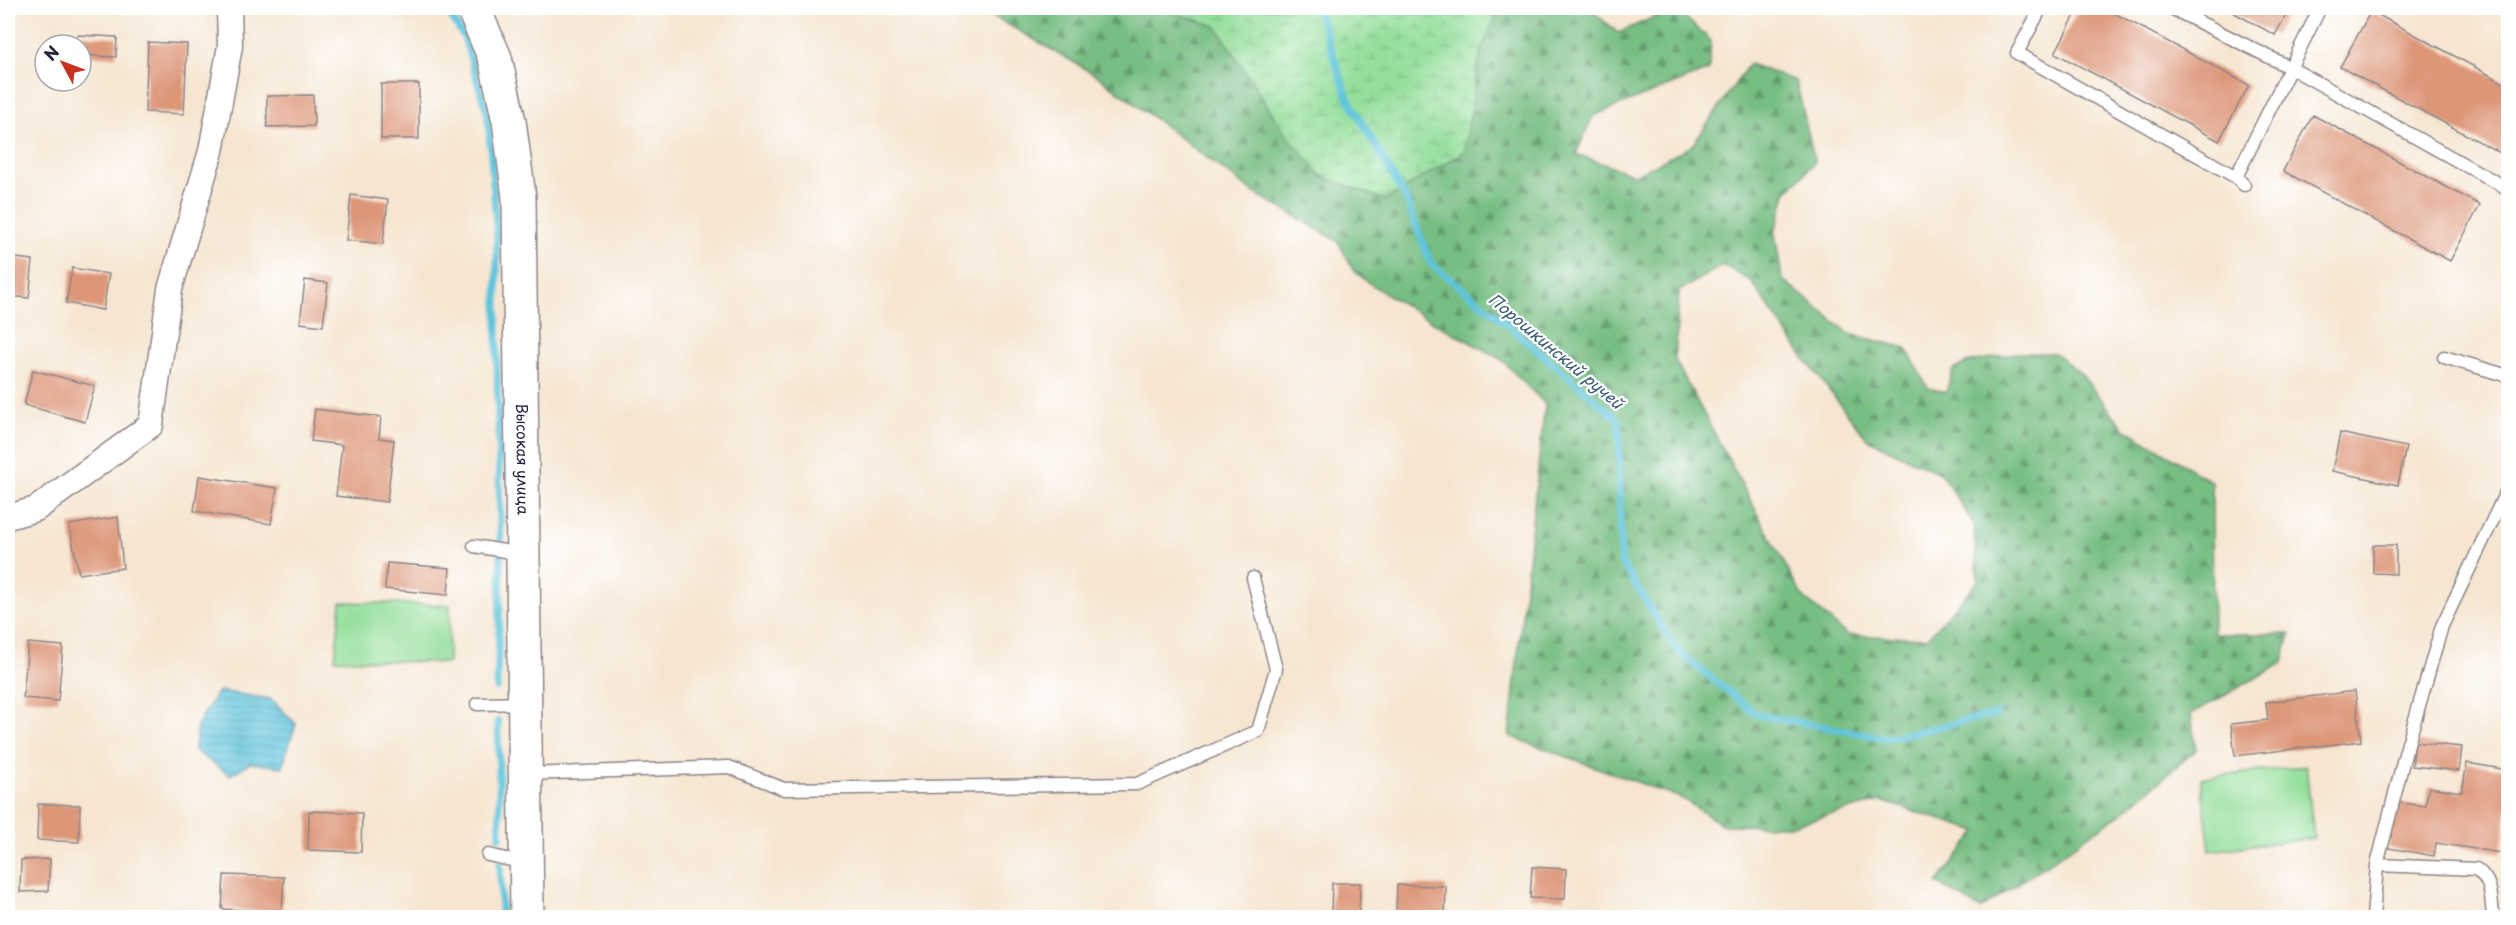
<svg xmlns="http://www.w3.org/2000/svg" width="2516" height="925" font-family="'Playpen Sans',sans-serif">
	<defs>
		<pattern id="forest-firs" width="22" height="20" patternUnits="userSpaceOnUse" patternTransform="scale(1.5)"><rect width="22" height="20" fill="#77be83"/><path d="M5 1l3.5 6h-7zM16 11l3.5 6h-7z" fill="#619a6c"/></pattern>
		<pattern id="wetland-marsh" width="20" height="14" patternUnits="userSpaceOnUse" patternTransform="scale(1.5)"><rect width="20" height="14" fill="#94df9b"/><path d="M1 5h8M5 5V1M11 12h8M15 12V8" fill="none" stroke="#7fbf86"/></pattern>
		<pattern id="water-rules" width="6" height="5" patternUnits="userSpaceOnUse" patternTransform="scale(1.5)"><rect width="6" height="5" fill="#5fc4dc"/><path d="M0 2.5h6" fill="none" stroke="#52a8be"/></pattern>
	</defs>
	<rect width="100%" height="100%" fill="#fff"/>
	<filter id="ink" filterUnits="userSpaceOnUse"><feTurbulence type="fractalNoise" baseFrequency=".0167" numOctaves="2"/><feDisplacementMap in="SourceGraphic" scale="12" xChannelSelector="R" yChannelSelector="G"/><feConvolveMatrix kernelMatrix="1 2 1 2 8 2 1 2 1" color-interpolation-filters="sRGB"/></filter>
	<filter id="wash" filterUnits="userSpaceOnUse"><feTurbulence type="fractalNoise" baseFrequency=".008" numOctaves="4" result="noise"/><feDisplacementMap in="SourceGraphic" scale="24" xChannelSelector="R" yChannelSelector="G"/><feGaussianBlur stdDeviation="1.35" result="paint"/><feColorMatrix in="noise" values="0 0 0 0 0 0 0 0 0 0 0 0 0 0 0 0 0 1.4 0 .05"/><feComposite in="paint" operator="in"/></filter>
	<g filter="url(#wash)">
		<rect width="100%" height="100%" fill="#f6e6d1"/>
		<!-- grass -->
		<path fill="#94df9b" stroke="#5b806b" stroke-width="1.5" d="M341 602 450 605 448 663 335 659Z
			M2306 766 2314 838 2210 851 2201 778Z"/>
		<!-- forest -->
		<path fill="url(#forest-firs)" stroke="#4c705f" stroke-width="1.5" fill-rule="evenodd" d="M979 8H1595V13L1618 33 1675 8 1711 41 1709 70 1593 116 1576 154 1635 175 1692 146 1749 64 1796 81 1815 162 1786 193 1775 233 1782 279 1850 334 1906 348 1928 388 1946 392 1953 370 1966 363 2016 353H2055L2080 373 2124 428 2212 482 2213 634H2290L2283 663 2191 714 2196 750 2122 813 1981 909 1937 883 1977 831 1881 801 1789 826 1723 825 1681 798 1509 736 1545 404 1501 359 1431 321 1373 286 1353 270 1338 241 1253 192 1096 75ZM1723 265 1751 281 1801 354 1867 439 1941 474 1974 524 1978 581 1927 638 1847 635 1802 596 1675 360 1679 291Z"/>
		<!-- wetland -->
		<path fill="url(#wetland-marsh)" stroke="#5b806b" stroke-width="1.5" d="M1158 8H1500L1481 49 1464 152 1385 200 1321 176 1283 130 1216 26Z"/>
		<!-- water -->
		<path fill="url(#water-rules)" stroke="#40738c" stroke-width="1.5" d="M218 691 271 699 296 724 282 767 250 763 230 775 195 751 197 725Z"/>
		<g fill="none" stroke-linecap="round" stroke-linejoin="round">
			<!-- stream -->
			<path stroke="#5fc4dc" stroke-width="7" d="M445 8 464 37 488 116 497 235V360L501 570 497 688
				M1319 8 1318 12 1348 98 1406 199 1431 264 1495 314 1619 420 1621 562 1678 652 1758 715 1887 738 1997 714
				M498 721 500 838
				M500 863 501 910"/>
		</g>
		<g id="blocks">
			<!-- building -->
			<path fill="#dd9678" d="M2079 8H2105L2249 85 2219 141 2055 53Z
				M2225 8H2290L2275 35Z
				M2371 11 2508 85V147L2504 155 2340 67Z
				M77 35 117 37 116 57 81 55V45H77Z
				M148 42 187 44 184 114 145 112Z
				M381 84H419V139H381Z
				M313 95 314 126 267 127V96Z
				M2313 115 2480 205 2450 261 2283 171Z
				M351 195 388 200 383 244 346 240Z
				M8 257 33 260 29 298 8 296Z
				M72 268 109 274 103 310 66 303Z
				M305 280 328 283 323 326 300 323Z
				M33 370 95 386 85 422 24 405Z
				M315 409 381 417 379 438 394 440 387 502 336 496 342 445 311 441Z
				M2340 433 2406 447 2398 485 2332 471Z
				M199 476 277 488 271 524 194 511Z
				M118 517 123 568 79 574 69 525Z
				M2373 545H2396V574L2373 573Z
				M387 563 450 568 448 595 385 589Z
				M28 643 63 646 58 701 23 698Z
				M2355 691 2361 741 2235 756 2231 724 2268 720 2266 702Z
				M2415 742 2462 747 2459 771 2412 766Z
				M2467 763 2508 770V809L2501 853 2436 843 2434 856 2388 848 2394 802 2425 806 2429 787 2462 792Z
				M38 804 80 805 79 842 37 840Z
				M309 811 362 813 361 852 308 850Z
				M50 859 48 891 20 892 21 860Z
				M1532 867 1566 869 1565 899 1530 898Z
				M224 875 284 877 282 912 222 909Z
				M1332 883H1360L1359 916 1331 915Z
				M1397 885 1446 886 1445 918H1396Z"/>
		</g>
	</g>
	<g filter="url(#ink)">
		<use href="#blocks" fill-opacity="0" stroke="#8c8486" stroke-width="1.5"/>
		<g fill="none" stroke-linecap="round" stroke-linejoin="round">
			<!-- lane casing -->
			<g stroke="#8c8486" stroke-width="15">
				<path id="lane" d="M2041 8 2017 53 2236 177
					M2171 8 2291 68 2508 189
					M2244 185 2236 177 2320 8
					M2444 357 2508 376
					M474 546 522 554
					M477 704 524 703
					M527 774 729 767 784 789 1137 784 1258 731 1276 669 1253 578
					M488 855 525 863
					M2377 865 2476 869C2493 881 2491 898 2493 918
					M2373 918 2377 865 2405 754 2442 626 2508 488"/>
			</g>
			<!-- street casing -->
			<g stroke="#8c8486" stroke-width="27">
				<path id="street" d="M8 517 36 509 151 425 170 289 211 151 230 46 229 8"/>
			</g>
			<!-- secondary casing -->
			<g stroke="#8c8486" stroke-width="36">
				<g id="secondary">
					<path id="s1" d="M473 8 495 58 509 121 519 197 527 918"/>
				</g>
			</g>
			<!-- lane -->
			<use href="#lane" stroke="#fff" stroke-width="12"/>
			<!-- street -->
			<use href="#street" stroke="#fff" stroke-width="24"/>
			<!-- secondary -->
			<use href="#secondary" stroke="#fff" stroke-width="33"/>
		</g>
	</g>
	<g text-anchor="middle" stroke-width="4.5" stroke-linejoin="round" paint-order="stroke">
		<!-- street labels -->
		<g font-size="15" fill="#22223b" stroke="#fff">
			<text dy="5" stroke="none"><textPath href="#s1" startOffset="458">Высокая улица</textPath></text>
		</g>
		<!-- water labels -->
		<g font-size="16" font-style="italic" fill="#375b73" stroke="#fff">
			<text transform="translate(1556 351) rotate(40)" y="6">Порошкинский ручей</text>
		</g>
	</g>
	<!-- margin -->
	<rect width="2516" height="925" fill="none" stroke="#fff" stroke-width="30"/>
	<!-- north arrow -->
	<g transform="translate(63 63) rotate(311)"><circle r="28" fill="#ffffff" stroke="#a7a7b1" stroke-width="1.5"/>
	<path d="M0-4.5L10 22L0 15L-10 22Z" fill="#c8321e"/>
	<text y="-9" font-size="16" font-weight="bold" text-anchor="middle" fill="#22223b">N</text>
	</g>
</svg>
